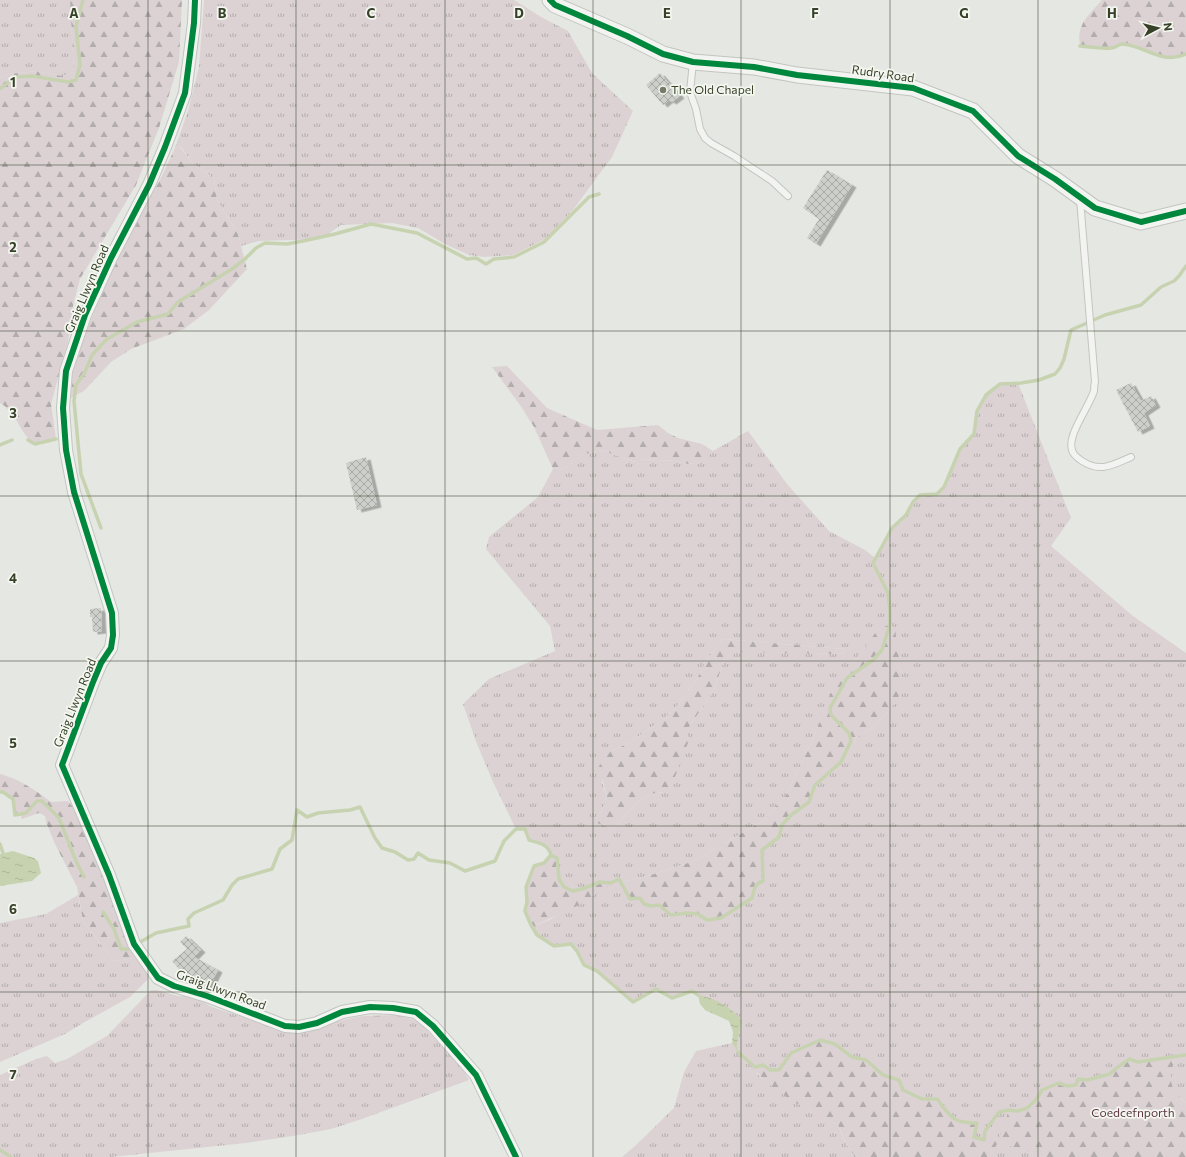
<svg xmlns="http://www.w3.org/2000/svg" width="1186" height="1157" font-family="Commissioner,sans-serif">
	<defs>
		<pattern id="grass-tufts" width="24" height="20" patternUnits="userSpaceOnUse"><rect width="24" height="20" fill="#dcd2d4"/><path d="M3 7l-1-3M5 7V3M7 7l1-3M15 17l-1-3M17 17v-4M19 17l1-3" fill="none" stroke="#b3acac"/></pattern>
		<pattern id="forest-firs" width="22" height="20" patternUnits="userSpaceOnUse"><rect width="22" height="20" fill="#dcd2d4"/><path d="M5 1l3.5 6h-7zM16 11l3.5 6h-7z" fill="#b3acac"/></pattern>
		<pattern id="water-ripples" width="26" height="14" patternUnits="userSpaceOnUse"><rect width="26" height="14" fill="#c7d3b0"/><path d="M2 4q2-2 4 0t4 0M15 11q2-2 4 0t4 0" fill="none" stroke="#acb697"/></pattern>
		<pattern id="building-cross-hatch" width="8" height="8" patternUnits="userSpaceOnUse"><rect width="8" height="8" fill="#cdcfca"/><path d="M0 0l8 8M0 8l8-8" fill="none" stroke="#a7aaa4"/></pattern>
		<filter id="shadow"><feDropShadow dx="4.5" dy="2.5" stdDeviation="0" flood-color="#0004"/></filter>
	</defs>
	<rect width="100%" height="100%" fill="#e5e7e2"/>
	<!-- grass -->
	<path fill="url(#grass-tufts)" fill-rule="evenodd" d="M0 0H70L74 72 62 76 37 71 8 74 0 77Z
		M204 0H514L541 17 568 31 592 73 633 111 612 157 573 210 545 239 513 255 484 257 469 255 445 244 418 228 392 223 341 225 321 239 259 241 241 246 238 234 217 200 214 178 193 164 181 147 175 148 188 111 199 67Z
		M1018 383 1071 518 1051 546 1133 616 1186 653V1102C1178 1099 1170 1088 1170 1079 1170 1072 1173 1064 1175 1057L1138 1062 1129 1059C1122 1065 1116 1067 1110 1074L1087 1080 1078 1079 1076 1085 1067 1086 1059 1083 1042 1090 1036 1100 1027 1108 1018 1111 1020 1150 1033 1153 1032 1157H988L994 1151 984 1137V1140L974 1137 976 1123C952 1123 951 1117 937 1099H922L903 1090 899 1080 883 1075 866 1060 852 1057 835 1044 805 1047 791 1053 779 1070 756 1073C780 1095 809 1110 838 1125 843 1137 847 1149 857 1157H622L635 1146 674 1108 684 1072 696 1051 732 1043 738 1051 737 1044 742 1021 692 991 672 998 656 989 633 1002 597 971 584 965 577 951 571 944 554 946 537 935 532 927 549 920 616 881C607 885 604 881 598 883 586 888 562 898 559 877 558 871 558 865 557 858L551 855C548 844 539 843 529 840L525 829H516L493 782 477 744 463 704 489 679 555 651 550 626 486 549 489 537 538 497 553 469 564 468 575 461 576 456 601 450 635 462 640 459 676 461 688 464 701 462 713 451 748 431 787 484 829 531 865 550 875 558 892 528 906 515 913 502 920 495 937 494 944 487 960 449 974 434 977 411 986 395 1000 384ZM880 629 890 710 877 724 851 741 841 762 815 785 809 802 791 815 782 825 779 837 762 850 763 881C755 883 754 890 752 898L707 920C693 912 686 913 671 915L659 905 651 906 644 904 640 898 622 882 651 875 694 861 763 821 787 794 815 734 823 713 853 663ZM723 639 845 649 842 654 735 651 724 660 714 690 687 730 664 792 650 794 636 804 613 829 593 820 602 811 607 798 602 782 611 751 627 744 665 718 677 706 697 679 706 661Z
		M78 895 83 921 114 961 135 958 148 971V979L130 997 83 1023 65 1034 0 1062V923L46 914Z
		M151 990H157L178 996 196 998 212 1007 280 1029 309 1030 338 1021 362 1016 396 1015 418 1021 461 1066 469 1080 359 1120 331 1129 293 1136 246 1143 111 1157H0V1075L36 1059 47 1056 55 1063 67 1059 107 1036Z"/>
	<!-- forest -->
	<path fill="url(#forest-firs)" d="M70 0H182L179 62 159 128 136 185 80 279 73 306 68 342 51 404 56 439 35 444C19 434 18 413 0 403V77L8 74 37 71 62 76 74 72Z
		M1102 0H1186V54C1161 65 1146 46 1123 44 1118 44 1116 48 1111 48 1101 49 1090 47 1080 46 1076 24 1089 15 1102 0Z
		M180 147 193 164 214 178 217 200 238 234 247 269 209 310 184 329 131 349 111 362 85 390 71 398 73 365 92 317 131 228 159 182 175 148Z
		M507 366 547 408 597 430 658 425 668 433 678 438 702 444 713 451 702 462 688 464 676 461 640 459 639 463 635 462 601 450 577 456 575 461 564 468 553 469 534 427 520 405 492 367Z
		M890 624 895 629 902 679 899 696 890 710 877 724 851 741 841 762 815 785 809 802 791 815 782 825 779 837 762 850 763 881C755 883 754 890 752 898L721 918 707 920 698 914 687 913 671 915 659 905 651 906 644 904 640 898 630 899 622 882 651 875 694 861 763 821 787 794 815 734 830 694 876 632 880 629Z
		M723 639 845 649 842 654 735 652 724 660 714 690 687 730 689 740 673 782 664 792 650 794 636 804 613 829 592 821 602 811 607 798 599 766 611 751 627 744 665 718 677 706 697 679 706 661Z
		M0 774C20 779 35 790 51 802L68 801 98 838 108 860 116 914 135 958 114 961 83 921 77 887 55 844 46 822 45 816 39 813 22 819 20 814 15 815 13 799 4 792H0Z
		M551 855 557 858 559 879 564 887 573 891 582 889 600 882 611 883 619 879 579 905 532 927 525 911 527 902 526 887 534 866 544 863Z
		M820 1040 835 1044 852 1057 866 1060 883 1075 899 1080 903 1090 922 1099H937C951 1117 952 1123 977 1123L974 1137 984 1140V1136L998 1141 1009 1110 1018 1111 1027 1108 1036 1100 1042 1090 1059 1083 1067 1086 1076 1085 1078 1079 1087 1080 1110 1074C1116 1067 1122 1065 1129 1059L1138 1062 1175 1056C1172 1072 1166 1083 1179 1096 1181 1099 1182 1101 1186 1102V1157H1032L1033 1153 1020 1150 998 1141 994 1151 988 1157H879L878 1156 877 1157C871 1157 863 1157 858 1157 849 1154 842 1133 838 1125 820 1116 759 1086 755 1067L763 1065 770 1070H779L791 1053Z"/>
	<!-- water -->
	<path fill="url(#water-ripples)" d="M13 851 34 858 38 861 41 873 32 881 0 886V854Z
		M698 995C717 999 730 1006 742 1021L737 1044 738 1052 732 1043 733 1032 729 1021 705 1010 700 1004Z"/>
	<g fill="none" stroke-linecap="round" stroke-linejoin="round">
		<!-- stream -->
		<path stroke="#c7d3b0" stroke-width="3.5" d="M1080 46C1090 47 1101 49 1111 48 1116 48 1118 44 1123 44 1146 46 1161 65 1186 54
			M0 89 15 77 32 76 68 82 76 80 80 65 76 26 83 0
			M28 440 35 444 56 439
			M0 445 12 440
			M101 528 81 474 74 401 76 385 85 372 92 355 107 339 137 322 168 314 178 302 232 269 245 259 256 248 265 243 287 244 303 241 335 234 371 224 417 233 467 259 476 258 486 264 494 259 514 257 544 242 589 197 599 194
			M0 792H3L13 799 15 815 26 813 37 801H42L59 818 76 861 84 877
			M0 844 3 853
			M551 855 557 858 559 879 564 887 573 891 582 889 600 882 611 883 619 879 630 899 640 898 644 904 651 906 659 905 671 915 687 913 698 914 707 920 721 918 752 898C754 890 755 883 763 881L762 850 779 837 782 825 791 815 809 802 815 785 841 762 851 741 849 733 831 715 830 708 847 678 873 660 882 650 890 624V611L888 593 873 563 892 528 906 515 913 502 920 495 937 494 944 487 960 449 974 434 977 411 986 395 1000 384 1021 383 1039 380 1055 374 1060 368 1064 359 1071 330 1105 315 1141 305 1161 287 1174 281 1179 276 1186 266
			M103 912 114 929 121 949H128L156 933 189 926 188 919 194 913 223 900 232 885 238 879 272 869 280 849 292 840 297 810 307 817 318 813 350 810 360 807 375 838 382 848 395 852 408 860 414 859 418 853 429 860 450 863 465 871 495 861 504 841 516 829H525L529 840C539 843 548 844 551 855L544 863 534 866 526 887 527 902 525 911 531 925 537 935 554 946 571 944 577 951 584 965 597 971 633 1002 656 989 672 998 692 991 698 995
			M738 1052 755 1067 763 1065 770 1070H779L791 1053 820 1040 835 1044 852 1057 866 1060 883 1075 899 1080 903 1090 922 1099H937C951 1117 952 1123 977 1123L974 1137 984 1140 985 1131 999 1112 1009 1110 1018 1111 1027 1108 1036 1100 1042 1090 1059 1083 1067 1086 1076 1085 1078 1079 1087 1080 1110 1074C1116 1067 1122 1065 1129 1059L1138 1062 1185 1055
			M0 1150 11 1157"/>
	</g>
	<!-- building -->
	<path fill="url(#building-cross-hatch)" filter="url(#shadow)" d="M660 73 680 96 672 102 669 100 663 105 646 85Z
		M827 170 852 185 816 244 807 238 819 219 803 208Z
		M1131 383 1141 401 1151 396 1156 405 1144 413 1150 426 1138 432 1116 390Z
		M366 457 377 505 357 510 346 463Z
		M101 608 102 631 93 632 92 617H90V609Z
		M186 936 201 950 194 957 218 970 209 988 183 974 172 961 187 949 180 942Z"/>
	<g fill="none" stroke-linecap="round" stroke-linejoin="round">
		<!-- service casing -->
		<g stroke="#c3c5c0" stroke-width="8">
			<path id="service" d="M693 62 690 92 696 109 700 129 705 138 711 143 734 156 772 181 788 196
				M1080 199 1095 382C1094 385 1094 388 1094 391 1089 407 1067 435 1072 450 1073 455 1079 459 1082 461 1100 473 1113 465 1131 457"/>
		</g>
		<!-- minor casing -->
		<g stroke="#c3c5c0" stroke-width="14">
			<path id="minor" d="M195 0 194 23 185 93 165 147 149 185 111 258 85 315 66 371 63 408 66 450 74 492 112 613 113 635 111 648 101 663 93 682 62 765 109 875 134 944 158 978 174 986 207 996 285 1026 299 1027 317 1023 342 1012 370 1007 393 1008 416 1012 433 1026 476 1075 516 1157"/>
		</g>
		<!-- tertiary casing -->
		<g stroke="#c3c5c0" stroke-width="17">
			<path id="tertiary" d="M550 0 555 5 627 36 663 54 693 62 754 67 797 75 913 88 973 111 1018 156 1055 179 1095 208 1141 222 1186 211"/>
		</g>
		<!-- service -->
		<use href="#service" stroke="#f3f4f2" stroke-width="6"/>
		<!-- minor -->
		<use href="#minor" stroke="#f3f4f2" stroke-width="12"/>
		<!-- tertiary -->
		<use href="#tertiary" stroke="#f3f4f2" stroke-width="15"/>
		<!-- cycleway casing -->
		<g stroke="#f4f7f0" stroke-width="8">
			<path id="cycleway" d="M195 0 194 23 185 93 165 147 149 185 111 258 85 315 66 371 63 408 66 450 74 492 112 613 113 635 111 648 101 663 93 682 62 765 109 875 134 944 158 978 174 986 207 996 285 1026 299 1027 317 1023 342 1012 370 1007 393 1008 416 1012 433 1026 476 1075 516 1157
				M550 0 555 5 627 36 663 54 693 62 754 67 797 75 913 88 973 111 1018 156 1055 179 1095 208 1141 222 1186 211"/>
		</g>
		<!-- cycleway -->
		<use href="#cycleway" stroke="#00873e" stroke-width="6"/>
	</g>
	<!-- grid -->
	<path fill="none" stroke="#364128" stroke-width="1" stroke-opacity="0.55" d="M148 0V1157M296 0V1157M445 0V1157M593 0V1157M741 0V1157M890 0V1157M1038 0V1157M0 165H1186M0 331H1186M0 496H1186M0 661H1186M0 826H1186M0 992H1186"/>
	<!-- markers -->
	<circle fill="#737b69" stroke="#f4f7f0" stroke-width="1.5" cx="663" cy="90" r="4"/>
	<g text-anchor="middle" stroke-width="3.5" stroke-linejoin="round" paint-order="stroke">
		<!-- street labels -->
		<g font-size="12" fill="#364128" stroke="#f4f7f0">
			<text transform="translate(883 74) rotate(8)" y="4">Rudry Road</text>
			<text transform="translate(87 289) rotate(-67)" y="4">Graig Llwyn Road</text>
			<text transform="translate(75 703) rotate(-68)" y="4">Graig Llwyn Road</text>
			<text transform="translate(221 990) rotate(20)" y="4">Graig Llwyn Road</text>
		</g>
		<!-- poi labels -->
		<g font-size="12" fill="#364128" stroke="#f4f7f0" text-anchor="start">
			<text x="671" y="94">The Old Chapel</text>
		</g>
		<!-- park labels -->
		<g font-size="12" fill="#5d3544" stroke="#f4f7f0">
			<text x="1133" y="1117">Coedcefnporth</text>
		</g>
	</g>
	<g font-size="13" text-anchor="middle" font-weight="bold" fill="#364128" stroke="#f4f7f0" stroke-width="3.5" stroke-linejoin="round" paint-order="stroke">
		<text x="74" y="18">A</text>
		<text x="222" y="18">B</text>
		<text x="371" y="18">C</text>
		<text x="519" y="18">D</text>
		<text x="667" y="18">E</text>
		<text x="815" y="18">F</text>
		<text x="964" y="18">G</text>
		<text x="1112" y="18">H</text>
		<text x="13" y="87">1</text>
		<text x="13" y="252">2</text>
		<text x="13" y="418">3</text>
		<text x="13" y="583">4</text>
		<text x="13" y="748">5</text>
		<text x="13" y="914">6</text>
		<text x="13" y="1079">7</text>
	</g>
	<!-- north arrow -->
	<g transform="translate(1158 28) rotate(83)" stroke="#f4f7f0" stroke-width="3" paint-order="stroke">
	<path d="M0-3L7 15L0 10L-7 15Z" fill="#364128"/>
	<text y="-6" font-size="11" font-weight="bold" text-anchor="middle" fill="#364128">N</text>
	</g>
</svg>
